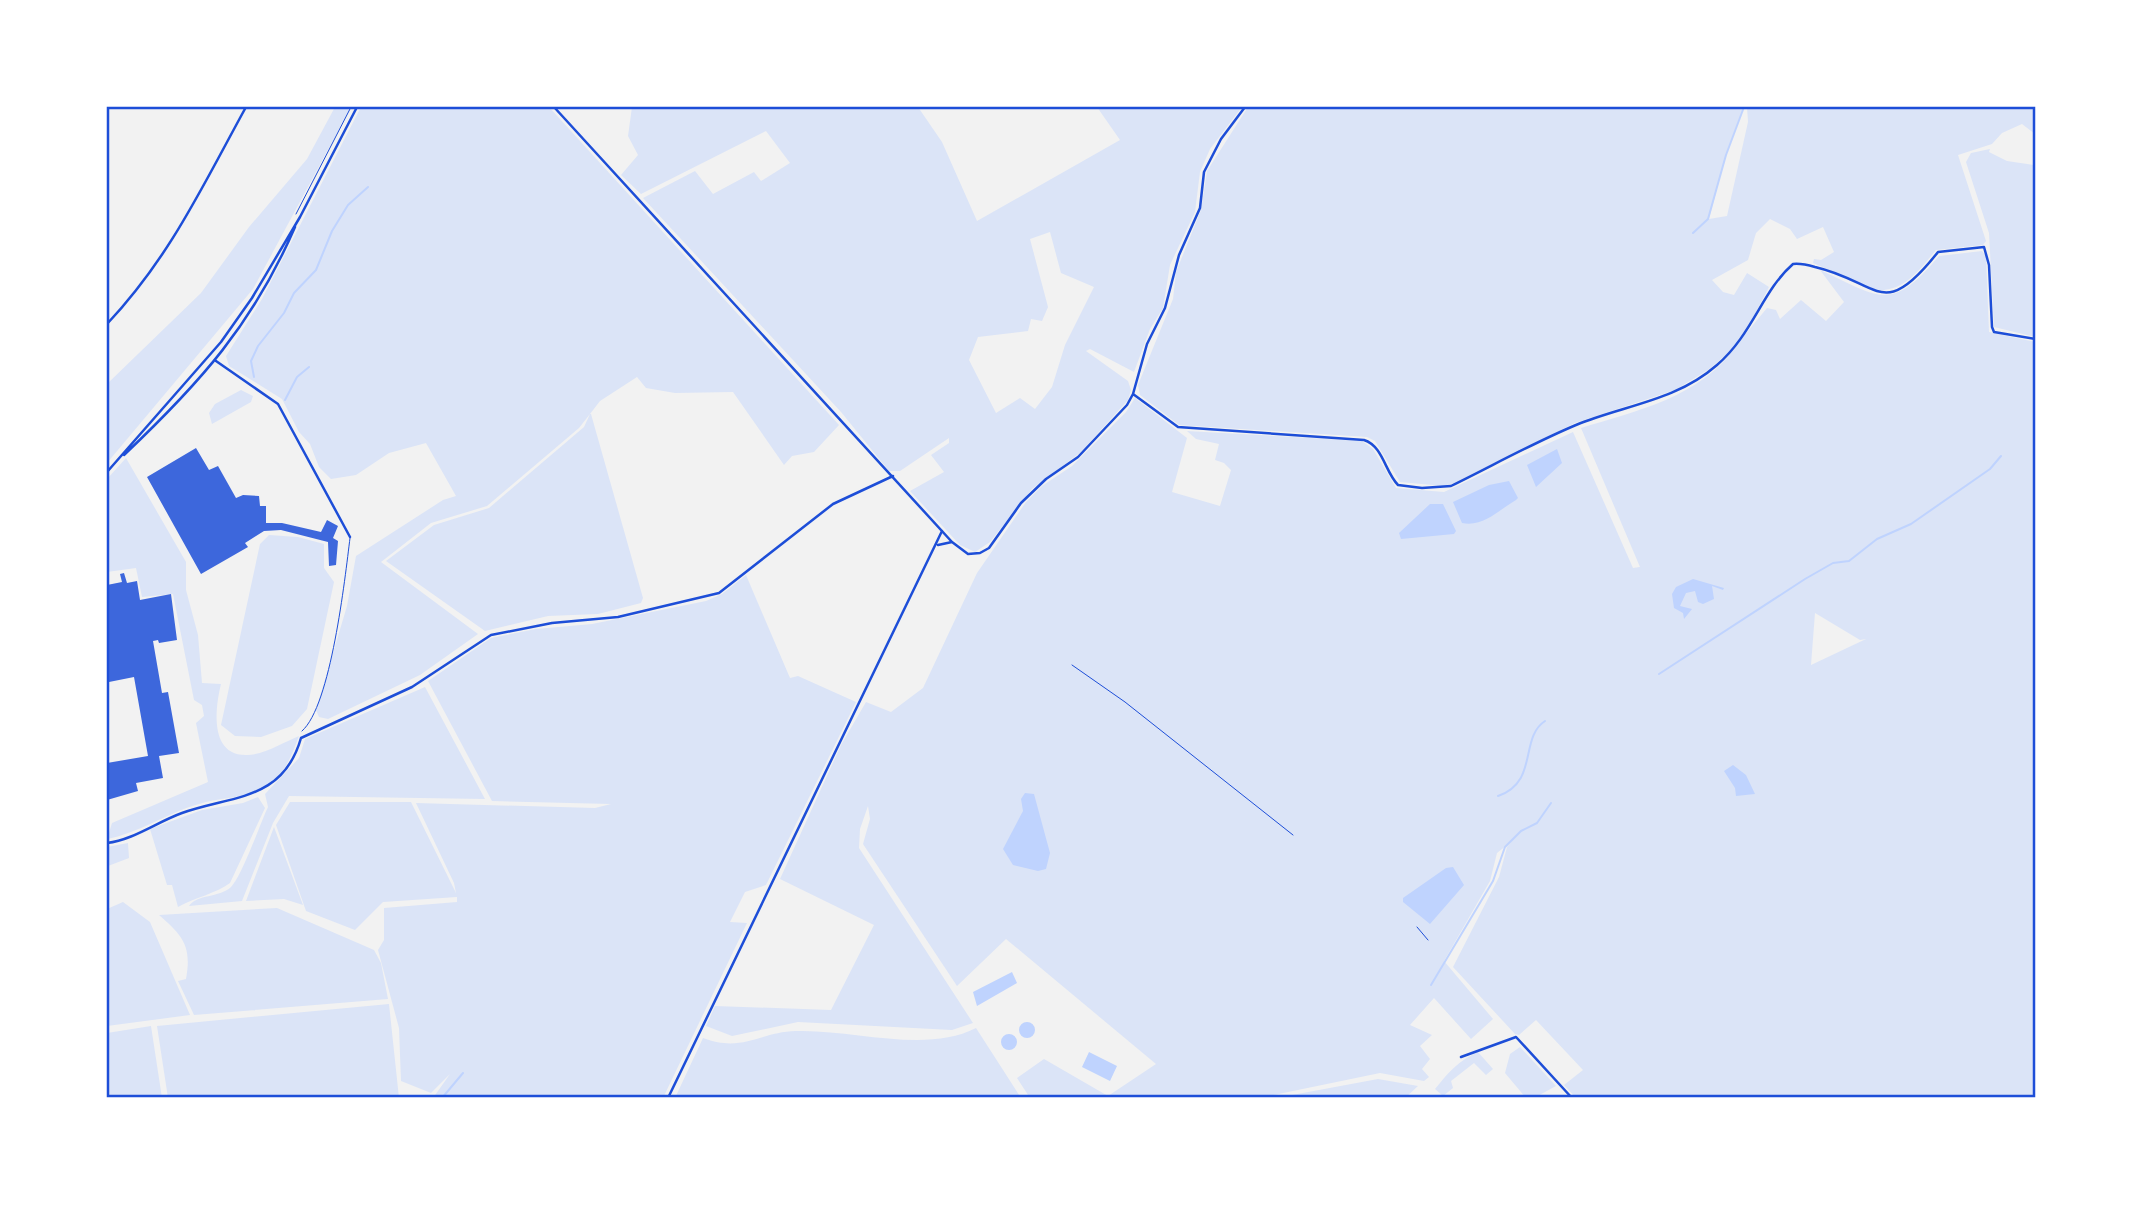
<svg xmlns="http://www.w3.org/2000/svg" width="2142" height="1205" font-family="Karla,sans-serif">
	<rect width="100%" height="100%" fill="#f2f2f2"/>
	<!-- green -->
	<path fill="#dbe4f7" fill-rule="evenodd" d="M335 107H351L253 289 107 463V384L201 293 249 227 307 159Z
		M361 107H549L839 425 814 452 792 456 784 465 733 392 675 393 646 388 637 377 600 401 590 414H591L643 598 641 603 598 614 548 616 485 631 386 561 434 525 489 508 584 427 590 414 579 428 487 506 431 523 381 562 478 634 420 675 328 719 319 717 316 710 347 606 356 556 443 500 456 496 426 443 389 453 356 475 331 479 319 467 310 444 299 432 282 399 229 366 226 356 262 299Z
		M632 107H918L942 142 977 221 1120 140 1097 107H1242L1210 149 1200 172 1195 212 1170 265 1163 308 1150 329 1134 372 1090 349 1086 351 1128 381 1131 390 1128 400 1081 452 1032 489 990 542 975 552 960 545 910 491 944 472 931 455 949 443V438L900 471H889L841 412 643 198 695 171 713 194 754 172 761 181 790 163 766 131 641 194 621 175 638 155 628 136ZM1050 232 1061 273 1094 287 1065 345 1052 387 1035 409 1020 398 996 413 969 360 978 337 1028 331 1031 319 1042 321 1048 307 1030 239Z
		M1248 107H1744L1726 155 1709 219 1727 216 1748 122 1747 107H2035V134L2022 124 2002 133 1992 144 1958 155 1986 241 1983 245 1936 250C1920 269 1905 292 1876 290L1813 263 1814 259 1821 260 1834 252 1823 227 1797 239 1790 229 1770 219 1756 233 1748 260 1712 280 1723 292 1734 295 1747 273 1769 287 1743 337 1767 308 1776 310 1780 319 1801 300 1826 321 1844 302 1820 270C1881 298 1891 313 1939 256L1982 251 1986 256 1989 332 2035 342V1098H1576L1564 1085 1583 1070 1536 1020 1519 1035 1515 1034 1453 967 1499 877 1507 847 1512 841 1497 853 1490 881 1444 961 1493 1019 1471 1039 1434 998 1410 1025 1432 1035 1420 1046 1430 1059 1422 1069 1429 1077 1424 1081 1380 1073 1259 1098H1030L1017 1078 1044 1059 1108 1096 1156 1064 1006 939 957 986 863 844 870 819 868 806 860 829 859 848 973 1023 952 1030 798 1022 732 1036 706 1026 715 1006 831 1010 874 925 780 879 841 745 866 702 891 712 923 688 977 573 1026 502 1042 486 1072 466 1126 412 1135 398 1187 438 1172 492 1220 506 1231 470 1224 463 1215 460 1219 444 1196 439 1187 431 1362 441 1373 449 1396 488 1444 492 1573 432 1633 568 1640 567 1581 428C1636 411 1701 397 1735 347L1708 370 1675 390 1575 423 1454 483 1443 486 1400 482 1375 441 1367 437 1179 425 1140 395 1138 385 1173 299 1176 272 1201 210 1207 171ZM1815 613 1860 640 1866 639 1811 665Z
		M1990 149 1989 152 2007 161 2034 165 2035 337 1994 327 1989 233 1966 162 1971 153Z
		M241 390 253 396 251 402 212 424 209 413 215 404Z
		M126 458 186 562V590L198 635 202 683 221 684C215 708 209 756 247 755 264 755 284 742 299 736 292 755 285 774 267 786 247 799 221 797 199 804 167 813 139 833 107 839L112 823 208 782 196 723 204 716 202 705 194 700 173 594 142 597 136 568 107 572V479Z
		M269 535 298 537 324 544V568L334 582 307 709 292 726 261 737 235 736 221 725 260 544Z
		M746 575 790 678 798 676 856 702 766 885 745 892 730 922 747 923 663 1098H433L450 1074 431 1093 401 1081 399 1028 378 950 384 940V908L457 902V897L383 902 355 930 306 911 276 825 290 802H411L456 893 454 883 416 803 595 808 611 804 492 801 428 681 491 638 536 629 592 624 706 601 722 594Z
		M425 687 485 799 289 796 273 823 242 901 189 906C197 894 219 898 231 887 242 876 260 824 268 807L265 794 299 758 305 739Z
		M258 797 265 808 230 883C217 893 194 898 178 907L172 885H167L150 829 202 810 243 803Z
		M274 827 303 905 284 899 246 901Z
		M128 843 129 858 108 866 107 847Z
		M123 902 150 922 190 1015 107 1026V909Z
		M277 908 374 950 381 963 388 999 194 1015 178 981 186 979C192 946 183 936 159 915Z
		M389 1004 399 1098H168L157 1026Z
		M151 1026 162 1098H107V1033Z
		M976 1028 1021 1098H675L703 1038C743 1053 759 1032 796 1031 852 1029 926 1054 976 1028Z
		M1520 1047 1556 1086 1534 1098H1526L1505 1073 1510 1054Z
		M1478 1052 1493 1069 1486 1075 1474 1063 1451 1081 1453 1088 1443 1096 1435 1089C1448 1073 1459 1060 1478 1052Z
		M1378 1079 1418 1086 1405 1098H1276Z"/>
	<!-- water -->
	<path fill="#bfd3fe" d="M1557 449 1562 463 1536 487 1527 465Z
		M1509 481 1518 498 1516 500C1497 511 1484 527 1462 523L1453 502 1489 485Z
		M1430 504H1443L1456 531 1454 534 1401 539 1399 533Z
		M1693 579 1724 588 1723 590 1712 586 1714 599 1703 604 1698 602 1695 591 1686 593 1680 606 1692 609 1684 619 1683 613 1674 608 1672 594 1676 587Z
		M1733 765 1746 775 1755 794 1736 796 1735 788 1724 771Z
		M1025 793 1034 794 1050 853 1046 869 1038 871 1013 865 1003 849 1023 811 1021 799Z
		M1453 867 1464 885 1430 924 1403 902V898L1446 868Z
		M1012 972 1017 983 977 1006 973 992Z
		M1019 1030a8 8 0 1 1 16 0a8 8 0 1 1-16 0Z
		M1001 1042a8 8 0 1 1 16 0a8 8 0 1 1-16 0Z
		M1089 1052 1117 1066 1110 1081 1082 1067Z"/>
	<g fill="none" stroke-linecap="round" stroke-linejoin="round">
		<!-- stream -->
		<path stroke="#bfd3fe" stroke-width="2" d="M1693 233 1708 219 1726 155 1744 107
			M254 377 251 361 258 346 284 313 294 293 316 270 332 231 348 205 368 187
			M285 400 297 377 309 367
			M1659 674 1805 579 1833 563 1849 561 1877 539 1911 524 1990 469 2001 456
			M1498 796C1539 782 1519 738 1545 721
			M1431 985 1493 881 1505 847 1521 831 1537 823 1551 803
			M442 1098 463 1073"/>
	</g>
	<!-- building -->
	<path fill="#3d67dc" d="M196 448 209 470 218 466 236 498 243 495 259 496 260 506H266V523H282L321 532 327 520 338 526 333 538 338 541 336 565 329 566 328 542 281 530 264 531 245 543 248 547 201 574 147 477Z
		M124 573 127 583 137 581 140 600 171 594 177 640 159 643 158 640 153 641 162 693 168 692 179 753 159 756 163 778 136 783 138 791 107 800V763L148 756 134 677 109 682 107 668V585L122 582 120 574Z"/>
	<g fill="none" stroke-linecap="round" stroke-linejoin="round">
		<!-- path -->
		<path stroke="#1d4ed8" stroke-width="1" d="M296 214 351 107
			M1072 665 1125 702 1293 835
			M1417 927 1428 940"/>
		<!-- service -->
		<path stroke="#1d4ed8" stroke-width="1" d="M302 731C331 706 345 578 350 538"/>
		<!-- minor -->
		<path stroke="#1d4ed8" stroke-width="2.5" d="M554 107 952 542 968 554 980 553 989 548 1021 503 1046 479 1078 457 1127 405 1133 394 1147 344 1165 308 1179 255 1200 208 1204 172 1221 139 1245 107
			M216 361 278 404 350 537
			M1133 394 1178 427 1364 440C1383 446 1385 472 1398 485L1422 488 1451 486C1492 466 1533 443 1576 425 1625 405 1676 401 1717 365 1753 334 1762 291 1793 264 1801 263 1808 265 1815 267 1880 282 1882 323 1938 252L1984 247 1989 265 1992 327 1994 332 2035 339
			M938 545 952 542
			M107 843C133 840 157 822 182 813 233 795 283 801 301 738L412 687 491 635 552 623 618 617 719 593 833 504 893 476
			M1461 1057 1516 1037 1572 1098
			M668 1098 942 531"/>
		<!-- tertiary -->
		<path stroke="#1d4ed8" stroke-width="2.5" d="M107 324C170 257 202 187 246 107
			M124 455C200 383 253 324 295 227
			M107 472 221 342 252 298 300 217 357 107"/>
	</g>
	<!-- border -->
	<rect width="2142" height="1205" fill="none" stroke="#ffffff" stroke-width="217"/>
	<rect x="108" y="108" width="1926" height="988" fill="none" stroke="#1d4ed8" stroke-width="2.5"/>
</svg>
